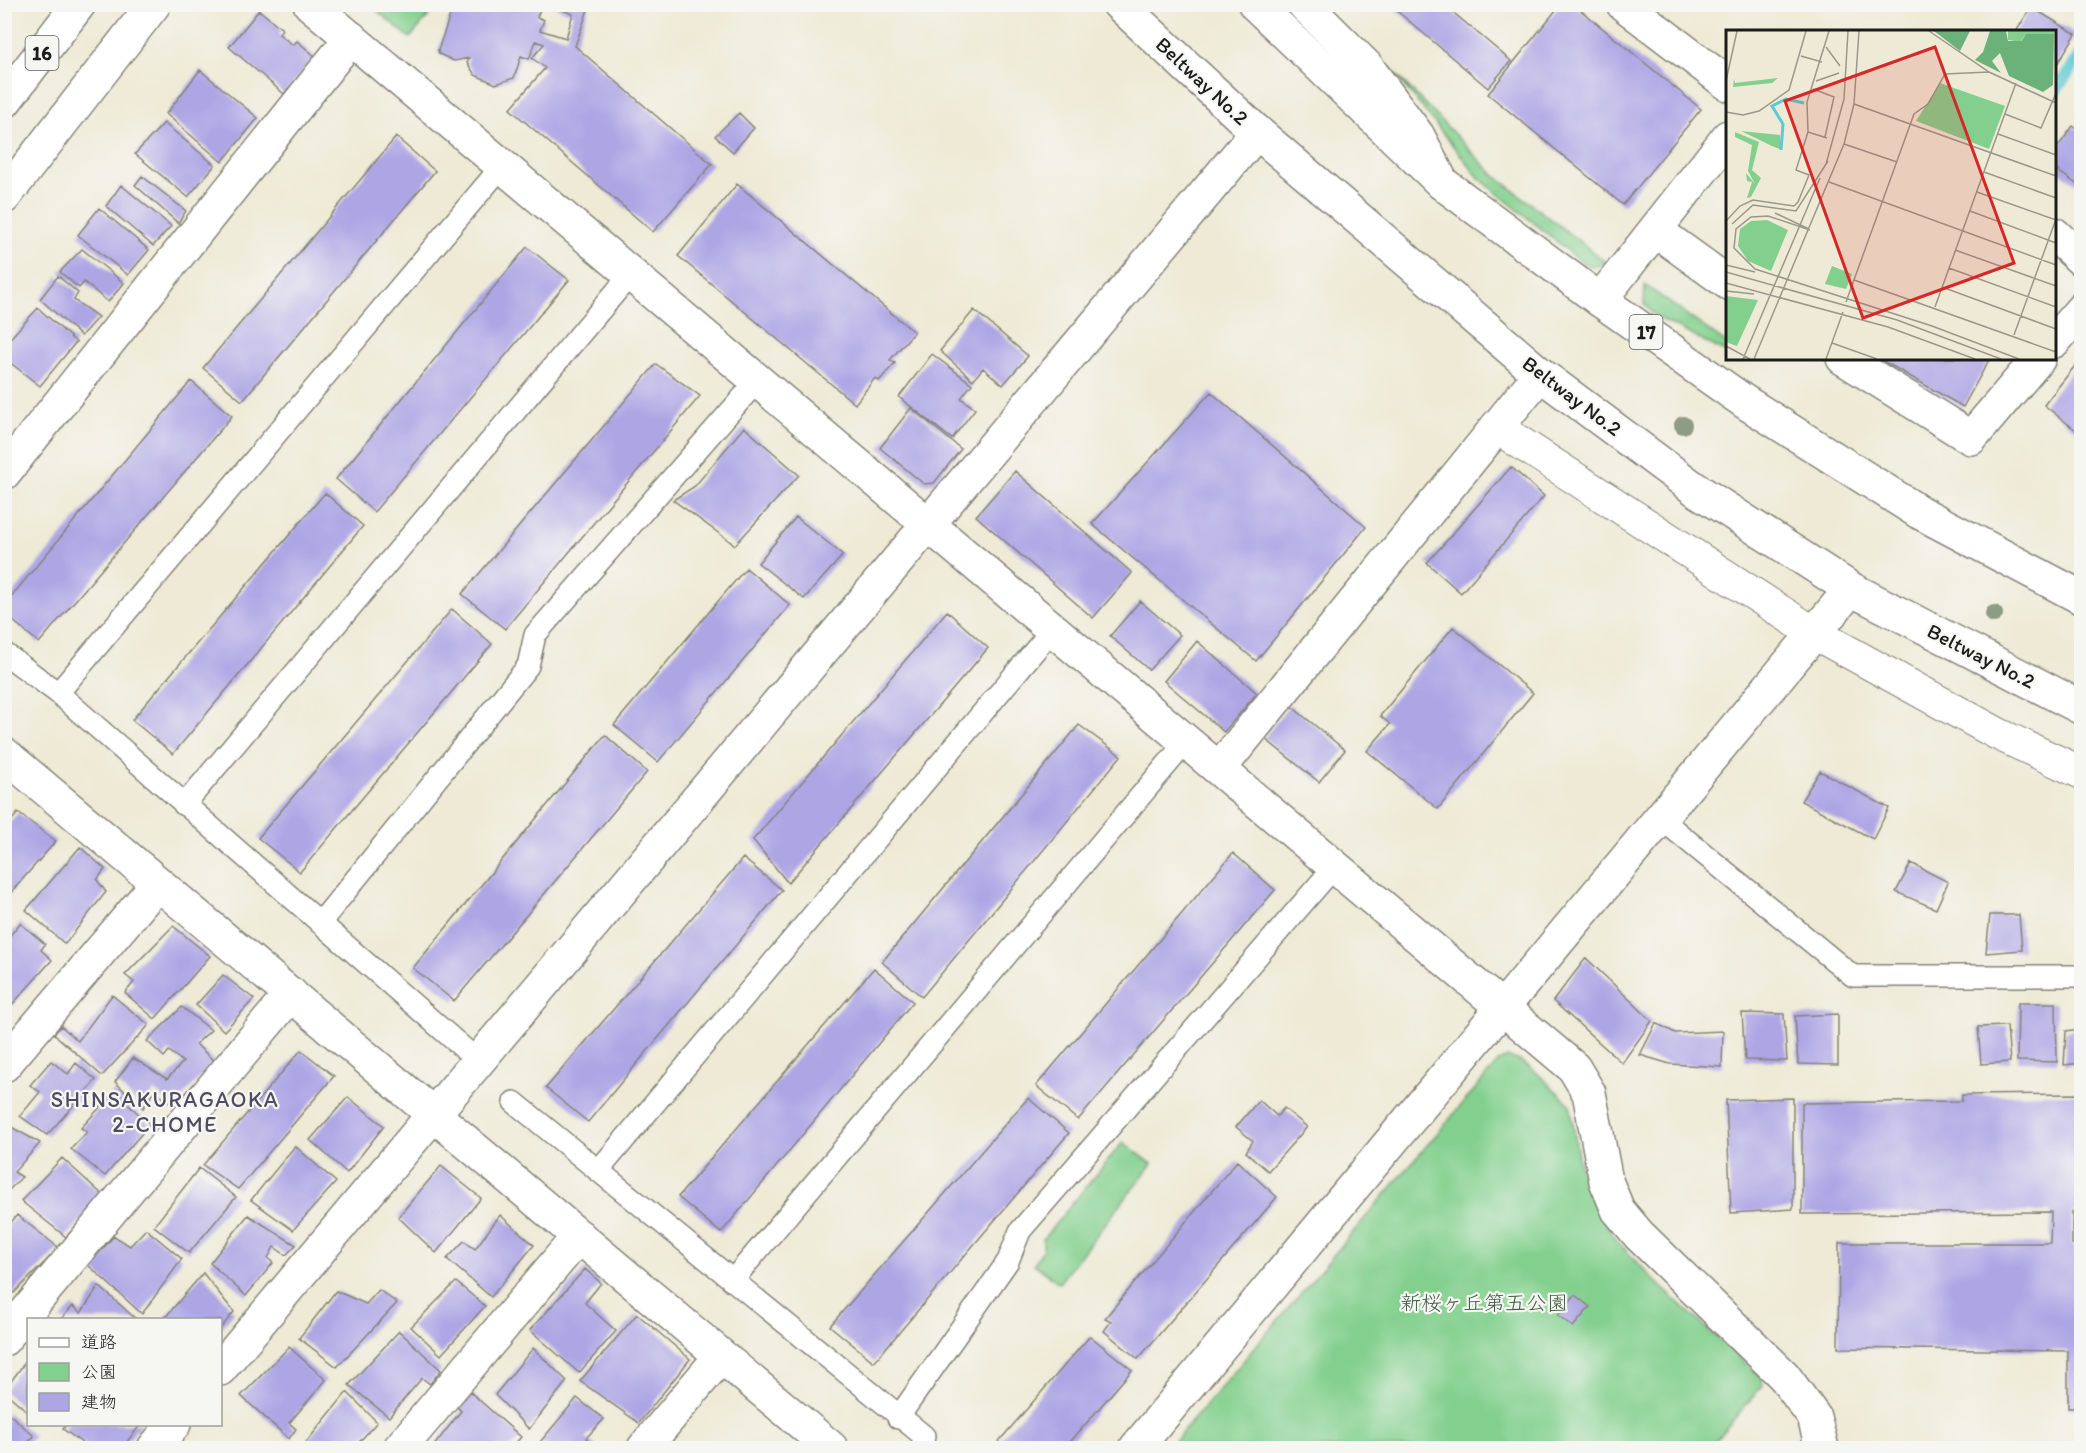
<svg xmlns="http://www.w3.org/2000/svg" width="2086" height="1453" font-family="Itim,'Klee One',sans-serif">
	<rect width="100%" height="100%" fill="#f6f6f2"/>
	<filter id="ink" filterUnits="userSpaceOnUse"><feTurbulence type="fractalNoise" baseFrequency=".0167" numOctaves="2"/><feDisplacementMap in="SourceGraphic" scale="12" xChannelSelector="R" yChannelSelector="G"/><feConvolveMatrix kernelMatrix="1 2 1 2 8 2 1 2 1" color-interpolation-filters="sRGB"/></filter>
	<filter id="wash" filterUnits="userSpaceOnUse"><feTurbulence type="fractalNoise" baseFrequency=".008" numOctaves="4" result="noise"/><feDisplacementMap in="SourceGraphic" scale="24" xChannelSelector="R" yChannelSelector="G"/><feGaussianBlur stdDeviation="1.35" result="paint"/><feColorMatrix in="noise" values="0 0 0 0 0 0 0 0 0 0 0 0 0 0 0 0 0 1.4 0 .05"/><feComposite in="paint" operator="in"/></filter>
	<g filter="url(#wash)">
		<rect width="100%" height="100%" fill="#eeead5"/>
		<!-- green -->
		<path fill="#83d08e" stroke="#507655" stroke-width="1.5" d="M370 5H438L410 38Z
			M1389 67 1494 175 1606 262 1595 267 1583 263 1480 179Z
			M1645 285 1727 344V353L1656 317 1644 304Z
			M1508 1057 1518 1060 1534 1070 1570 1104 1579 1163 1594 1205 1617 1241 1660 1286 1760 1376 1763 1385 1709 1448H1169L1498 1062Z
			M1123 1142 1152 1164 1059 1283 1034 1264 1043 1249V1239Z"/>
		<g fill="none" stroke-linecap="round" stroke-linejoin="round">
			<!-- stream -->
			<path stroke="#5dc9d4" stroke-width="12" d="M2054 93 2082 53"/>
		</g>
		<g id="blocks">
			<!-- building -->
			<path fill="#aea5e5" d="M454 4H542L537 17 544 20 540 30 566 38 573 14 547 4H590L575 46 712 164 653 232 510 109 545 68 532 58 544 44 536 41 529 59 521 56 514 78 496 84 475 75 467 63 469 58 454 61 439 54 438 50Z
				M1403 4H1443L1511 61 1488 88 1397 11Z
				M1561 4H1573L1701 109 1623 205 1488 94Z
				M2031 7 2076 34 2054 69V32H2016Z
				M259 10 282 29 279 34 293 45 297 41 316 57 284 94 229 47Z
				M200 70 258 118 222 162 166 114Z
				M739 113 754 128 733 152 715 136Z
				M164 123 215 165 188 197 135 154Z
				M2073 126 2082 132V188L2054 168V152Z
				M396 137 435 171 242 401 203 368Z
				M142 176 186 211 178 223 135 185Z
				M737 184 914 332 890 360 895 363 879 381 875 378 855 404 678 256Z
				M121 185 171 226 153 246 106 206Z
				M99 208 149 250 128 275 78 235Z
				M527 247 569 280 374 512 336 479Z
				M82 249 124 283 108 302 84 282 79 288 60 272Z
				M58 276 78 293 74 300 98 317 81 336 40 299Z
				M38 308 76 342 40 386 4 358V345Z
				M974 310 1028 356 1003 385 983 368 973 380 940 351Z
				M932 354 972 384 961 398 975 409 952 439 899 397Z
				M2082 357V435L2044 405Z
				M1878 358H1990L1963 407Z
				M656 364 700 396 505 629 462 594Z
				M191 381 232 416 39 643 4 613V605Z
				M1211 392 1366 527 1256 661 1092 524Z
				M911 408 961 449 934 483 924 484 880 448Z
				M744 427 799 475 735 545 673 500 695 486Z
				M1511 467 1544 496 1461 593 1427 563Z
				M1015 471 1132 573 1093 618 976 516Z
				M325 493 363 526 173 754 132 720Z
				M796 517 843 555 804 599 758 563Z
				M746 568 790 605 658 762 614 725Z
				M1140 601 1180 635 1149 670 1110 636Z
				M452 609 492 644 300 872 258 838Z
				M947 611 988 648 788 883 753 840Z
				M1453 627 1533 693 1438 809 1367 751 1390 724 1380 716Z
				M1197 641 1257 693 1224 732 1164 681Z
				M1290 705 1345 750 1319 782 1264 738Z
				M1079 725 1121 756 922 997 882 962Z
				M605 735 647 772 454 1001 413 968Z
				M1820 771 1889 808 1873 839 1801 801Z
				M18 813 56 841 6 898 4 829Z
				M80 847 105 869 97 880 106 892 65 944 26 910Z
				M1233 853 1275 890 1078 1120 1036 1086Z
				M743 858 782 890 588 1122 546 1088Z
				M1911 863 1948 882 1936 909 1896 892Z
				M1990 915H2019L2022 950 1986 953Z
				M20 923 45 944 41 950 52 960 11 1006 4 1001V943Z
				M173 926 210 956 155 1019 125 993 134 982 125 975Z
				M1586 958 1652 1021 1622 1063 1553 1001Z
				M874 968 913 1002 721 1233 678 1197Z
				M223 975 254 999 224 1031 196 1005Z
				M112 995 149 1025 102 1076 54 1034 61 1026 78 1041Z
				M2018 1003H2056L2057 1062 2017 1061Z
				M182 1007 211 1030 196 1044 214 1061 175 1106 154 1091 143 1108 115 1082 133 1058 167 1079 183 1062 169 1051 164 1057 147 1041Z
				M1742 1013 1784 1014 1787 1061 1745 1060Z
				M1838 1014V1065L1798 1064 1795 1016Z
				M1656 1023 1675 1033 1723 1031 1722 1067 1670 1064 1640 1055Z
				M2007 1026 2010 1062 1981 1064 1978 1027Z
				M2080 1029 2082 1063 2064 1065 2066 1031Z
				M301 1050 334 1076 238 1189 203 1165Z
				M51 1061 68 1074 76 1063 96 1080 47 1135 20 1116 40 1092 30 1085Z
				M114 1092 150 1124 105 1176 71 1149 87 1132 81 1128Z
				M2082 1094V1212H2072V1245H2082V1408H2068V1351L1838 1348 1839 1243H2050L2051 1212 1802 1214V1103L1962 1101V1095Z
				M348 1097 384 1126 347 1173 310 1140Z
				M1028 1098 1069 1133 874 1362 830 1326Z
				M1793 1098V1209L1731 1213 1726 1100Z
				M1259 1100 1277 1116 1284 1108 1307 1127 1268 1171 1246 1152 1253 1141 1236 1127Z
				M4 1123 40 1143 14 1172 22 1177 4 1195Z
				M295 1146 336 1182 293 1230 251 1200Z
				M62 1158 104 1196 66 1237 21 1201Z
				M1237 1161 1277 1197 1138 1359 1104 1331 1111 1321 1105 1318Z
				M441 1166 481 1198 436 1253 398 1217Z
				M199 1168 236 1197 189 1253 154 1226Z
				M17 1215 59 1248 14 1293 4 1285V1231Z
				M248 1215 296 1245 286 1255 274 1247 268 1258 273 1263 246 1296 210 1263Z
				M500 1215 534 1245 491 1297 447 1259 464 1241 475 1249Z
				M146 1229 182 1259 142 1314 88 1265 114 1236 130 1246Z
				M585 1269 601 1283 585 1303 616 1331 579 1373 530 1330Z
				M203 1273 234 1312 220 1329V1320H163Z
				M456 1282 485 1306 441 1355 411 1327Z
				M99 1286 137 1320H60L73 1306 81 1313Z
				M379 1290 397 1303 337 1367 299 1338 336 1291 366 1304Z
				M1575 1295 1590 1307 1573 1327 1558 1315Z
				M637 1314 690 1359 639 1423 580 1381Z
				M399 1331 441 1370 430 1384 422 1378 389 1417 349 1385Z
				M1090 1336 1132 1370 1065 1448H993Z
				M289 1347 326 1380 289 1423 296 1429 289 1439 241 1396Z
				M533 1348 567 1381 529 1429 495 1395Z
				M28 1358V1412L4 1391Z
				M468 1390 521 1437 511 1448 433 1447 461 1411 453 1402Z
				M347 1392 377 1422 354 1448H307L304 1445Z
				M577 1398 604 1419 586 1438 598 1448H549L540 1442Z
				M7 1412 34 1436 23 1448H4Z
				M67 1424H141L122 1448H89L63 1429Z"/>
		</g>
	</g>
	<g filter="url(#ink)">
		<use href="#blocks" fill-opacity="0" stroke="#858378" stroke-width="1.5"/>
		<g fill="none" stroke-linecap="round" stroke-linejoin="round">
			<!-- service casing -->
			<g stroke="#858378" stroke-width="24">
				<path id="service" d="M4 653 58 693 478 1061
					M58 693 502 166
					M184 805 630 275
					M1660 818 1853 976H2082
					M320 923 528 666 535 635 757 381
					M514 1102 924 1436 922 1448
					M598 1171 1052 630
					M732 1281 1186 742
					M898 1418 1008 1261 1020 1231 1335 866"/>
			</g>
			<!-- pedestrian casing -->
			<g stroke="#858378" stroke-width="34">
				<path id="pedestrian" d="M1496 427 1814 633 1998 734 2082 773"/>
			</g>
			<!-- minor casing -->
			<g stroke="#858378" stroke-width="36">
				<path id="minor" d="M1623 4 1728 84
					M1655 230 1728 283
					M2054 234 2082 260
					M1600 300 1728 137
					M2054 341 2082 309
					M1843 358 1971 438 2039 358
					M4 473 351 38
					M4 754 831 1448
					M1219 769 1540 374
					M4 1065 158 883
					M4 1339 291 994
					M400 1448 579 1236
					M644 1448 721 1356
					M1136 1448 1851 589"/>
			</g>
			<!-- tertiary casing -->
			<g stroke="#858378" stroke-width="36">
				<path id="tertiary" d="M310 4 1574 1068 1589 1093 1606 1181 1618 1210 1639 1235 1784 1376 1814 1417 1822 1448
					M220 1369 1257 132
					M154 1448 174 1424"/>
			</g>
			<!-- primary casing -->
			<g stroke="#858378" stroke-width="36">
				<path id="primary" d="M1119 4 1257 132 1540 374 1695 489 1851 589 2082 708
					M1255 4 1442 183 1600 300 1745 402 1919 512 2082 598"/>
			</g>
			<!-- motorway casing -->
			<g stroke="#858378" stroke-width="36">
				<path id="motorway" d="M1304 4 1367 67 1418 136 1442 183
					M4 102 79 4
					M4 197 154 4"/>
			</g>
			<!-- service -->
			<use href="#service" stroke="#fff" stroke-width="21"/>
			<!-- pedestrian -->
			<use href="#pedestrian" stroke="#fff" stroke-width="32"/>
			<!-- minor -->
			<use href="#minor" stroke="#fff" stroke-width="33"/>
			<!-- tertiary -->
			<use href="#tertiary" stroke="#fff" stroke-width="33"/>
			<!-- primary -->
			<use href="#primary" stroke="#fff" stroke-width="33"/>
			<!-- motorway -->
			<use href="#motorway" stroke="#fff" stroke-width="33"/>
		</g>
		<!-- trees -->
		<g fill="#8e9b85">
			<circle cx="1683" cy="425" r="9"/>
			<circle cx="1994" cy="614" r="9"/>
		</g>
	</g>
	<g text-anchor="middle" stroke-width="4.5" stroke-linejoin="round" paint-order="stroke">
		<!-- shield labels -->
		<g fill="#f6f6f2" stroke="#5d5d5c" stroke-width="1.5">
			<rect x="25.5" y="36" width="33" height="34" rx="4.5"/>
			<rect x="1629.5" y="315" width="33" height="34" rx="4.5"/>
		</g>
		<g font-size="20" font-weight="bold" fill="#1c1c1c">
			<text x="42" y="60">16</text>
			<text x="1646" y="339">17</text>
		</g>
		<!-- street labels -->
		<g font-size="21" fill="#1c1c1c" stroke="#f6f6f2">
			<text transform="translate(1202 81) rotate(43)" y="7">Beltway No.2</text>
			<text transform="translate(1572 396) rotate(37)" y="7">Beltway No.2</text>
			<text transform="translate(1981 656) rotate(27)" y="7">Beltway No.2</text>
		</g>
		<!-- park labels -->
		<g font-size="21" fill="#405b44" stroke="#f6f6f2">
			<text x="1484" y="1310">新桜ヶ丘第五公園</text>
		</g>
		<!-- neighbourhood labels -->
		<g font-size="22" letter-spacing="1.5" fill="#4f4c62" stroke="#f6f6f2">
			<text x="165" y="1107">SHINSAKURAGAOKA<tspan x="165" dy="25">2-CHOME</tspan></text>
		</g>
	</g>
	<!-- overview -->
	<g transform="translate(1726 30)">
		<rect width="330" height="330" fill="#eeead5"/>
		<path d="M282 1H328V4H300L295 12 282 10ZM52 48 46 53 7 57 8 49 9 53ZM214 53 279 76 263 119 190 91ZM15 101 54 105V119L46 116ZM9 102 33 112 26 140 35 148 25 167 21 168 26 152 21 151 20 143 29 154 22 141 26 115 9 107ZM41 190 62 200 45 241 22 231 12 216 14 199 25 191ZM106 236 126 244 120 259 99 254ZM0 266 32 270 11 316 0 312Z" fill="#83d08e"/>
		<path d="M208 1H244L234 21ZM264 1H280L282 11H296L300 4H328L327 55 317 62 283 46 274 23 266 31 275 43 249 30 257 22Z" fill="#6ab279"/>
		<path fill="none" stroke="#5dc9d4" stroke-width="3" d="M55 120 57 94 46 76 60 69 78 73"/>
		<path fill="none" stroke="#9a988b" stroke-width="1.5" d="M203 1 263 42 330 73M100 17 114 36M75 26 96 32M0 51 11 1M90 51 113 43M87 59 108 67 99 107M128 74 330 146M0 82 17 85 33 81 63 60 80 1M279 84 315 98 330 63M82 102 101 108M272 104 330 125M118 114 171 132M100 134 118 69 122 1M258 142 330 168M103 152 330 235M251 162 330 190M244 181 330 213M49 183 83 199M0 191 14 176 27 170 68 176 72 172 83 145 70 140 82 102 81 72 103 1M6 194 27 175 70 181 102 131M84 200 42 186 25 187 10 199 8 218 29 239 206 296 293 329M229 220 330 256M0 235 29 242M223 238 330 277M0 242 171 290 275 329M128 250 330 322M0 253 162 297 249 329M216 257 330 299M0 261 28 264M120 272 188 84 202 74 219 44 263 42M209 277 290 53M288 305 330 189M106 313 151 329M0 316 24 329M17 329 94 148M28 329 118 114 128 74 133 1M100 329 117 282"/>
		<path fill="#d62828" fill-opacity="0.15" stroke="#d62828" stroke-width="3" d="M209 17 288 233 137 288 59 71Z"/>
		<rect width="330" height="330" fill="none" stroke="#1c1c1c" stroke-width="3"/>
	</g>
	<!-- margin -->
	<rect width="2086" height="1453" fill="none" stroke="#f6f6f2" stroke-width="24"/>
	<!-- legend -->
	<rect x="27" y="1318" width="195" height="108" fill="#f6f6f2" stroke="#9f9f9c" stroke-width="1.5"/>
	<rect x="39" y="1338" width="30" height="9" fill="#ffffff" stroke="#9f9f9c" stroke-width="1.5"/>
	<text x="81" y="1348" font-size="18" fill="#1c1c1c">道路</text>
	<rect x="39" y="1363" width="30" height="18" fill="#83d08e" stroke="#9f9f9c" stroke-width="1.5"/>
	<text x="81" y="1378" font-size="18" fill="#1c1c1c">公園</text>
	<rect x="39" y="1393" width="30" height="18" fill="#aea5e5" stroke="#9f9f9c" stroke-width="1.5"/>
	<text x="81" y="1408" font-size="18" fill="#1c1c1c">建物</text>
</svg>
